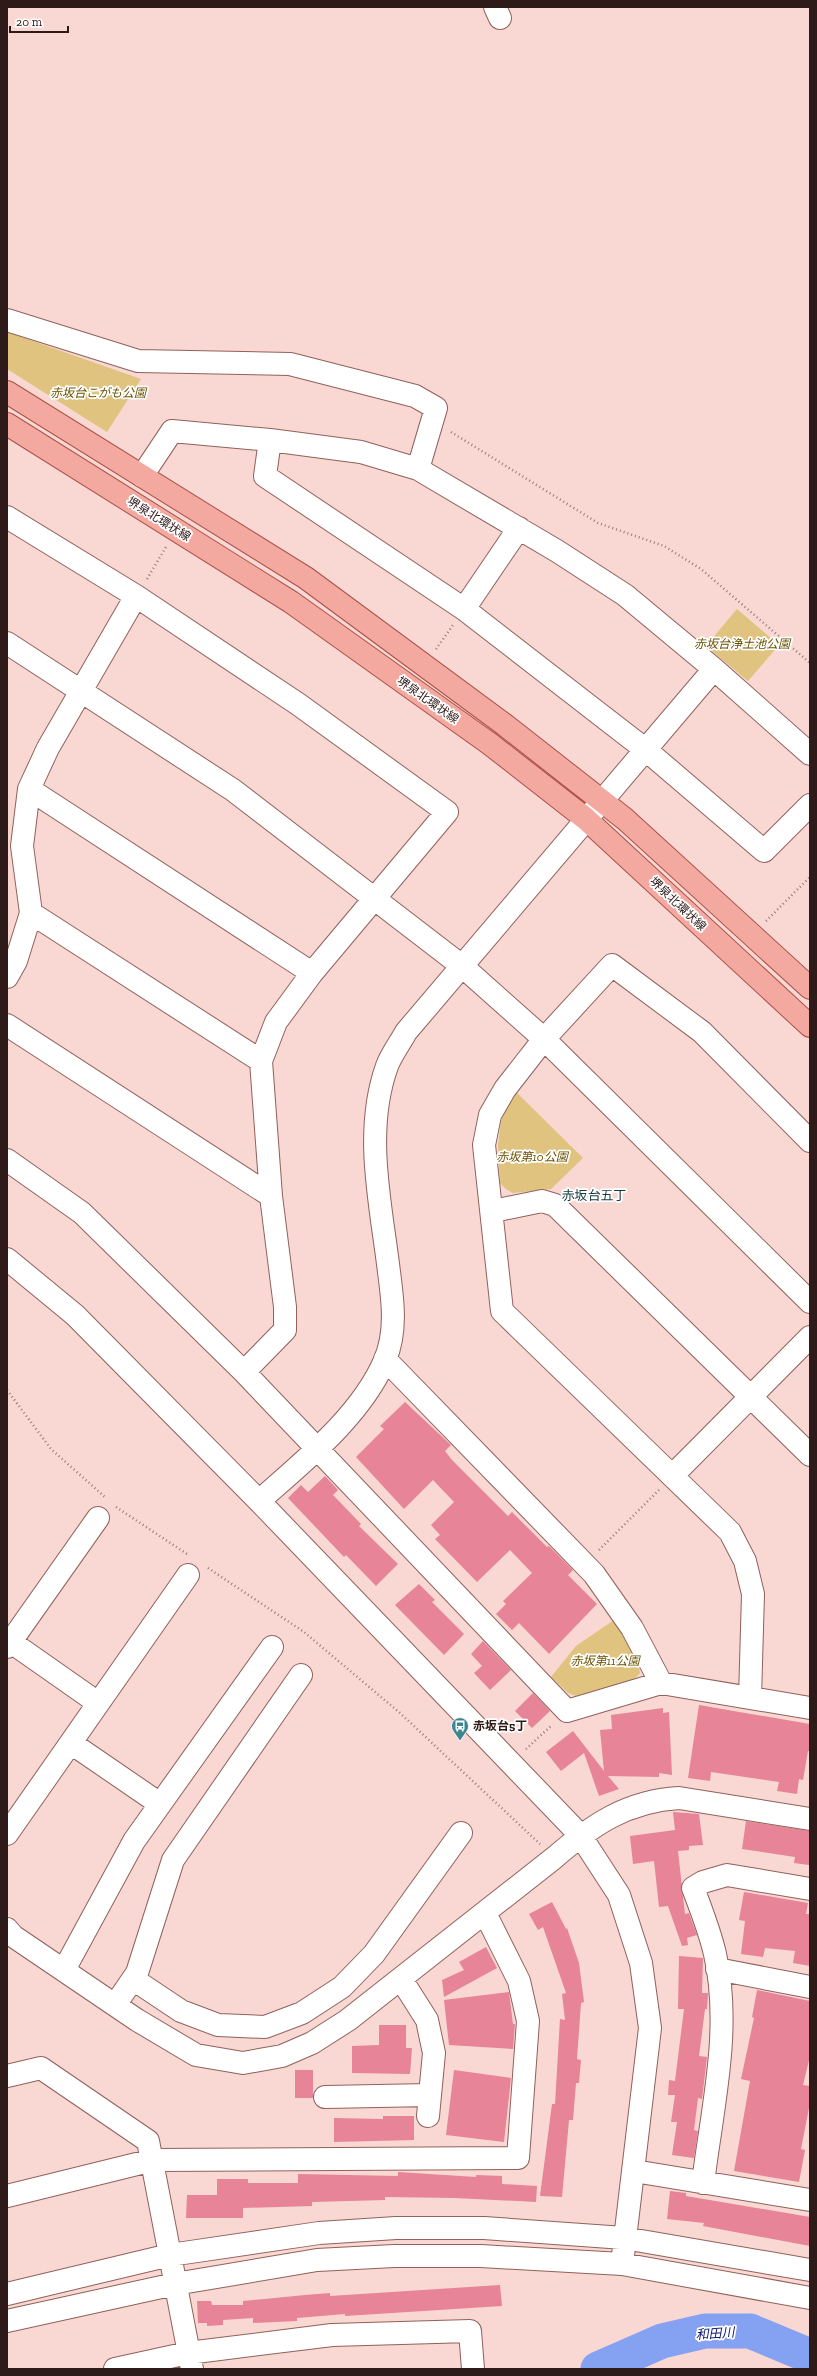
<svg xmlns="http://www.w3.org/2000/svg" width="817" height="2376" font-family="'Zilla Slab','Noto Sans JP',serif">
	<rect width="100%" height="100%" fill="#f9d7d2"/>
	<!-- green -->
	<path fill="#dfc37e" d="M7 332 141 379 107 432 7 369Z
		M737 609 779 645 748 681 706 646Z
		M515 1091 583 1158 551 1189 513 1193 506 1189 500 1183 498 1145 501 1121Z
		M614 1620 638 1661 640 1673 631 1683 578 1697 568 1693 551 1677 576 1646Z"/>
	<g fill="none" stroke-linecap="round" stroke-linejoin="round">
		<!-- river -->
		<path stroke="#84a1f2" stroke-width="35" d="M598 2369 662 2341 705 2331H750L810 2356"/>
	</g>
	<!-- building -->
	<path fill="#e78497" d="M405 1402 451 1445 445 1451 452 1460 508 1516 512 1512 547 1547 549 1546 573 1570 568 1575 597 1604 549 1654 519 1623 512 1630 496 1614 506 1604 503 1601 532 1573 510 1550 477 1582 435 1539 440 1535 431 1525 454 1502 433 1480 404 1509 356 1457 384 1429 380 1426Z
		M325 1476 338 1490 333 1495 361 1524 359 1526 398 1564 376 1586 346 1555 344 1557 288 1498 301 1485 308 1492Z
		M419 1584 435 1600 432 1602 464 1634 444 1655 395 1605Z
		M483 1641 511 1670 490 1690 474 1673 482 1666 471 1654Z
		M533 1693 550 1711 532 1728 515 1711Z
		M699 1705 810 1724V1751H808L803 1780 799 1779 797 1794 777 1791 779 1782 711 1772 710 1781 688 1778Z
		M663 1708V1713L669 1712 672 1775 659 1773V1777L608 1776 619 1789 599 1796 584 1753 561 1771 546 1752 573 1731 604 1771 600 1730 612 1729 611 1715Z
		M673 1812 699 1814 703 1845 689 1846V1850L678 1851 685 1914 689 1913 697 1935 687 1938 688 1945 682 1946 668 1906 659 1907 654 1861 633 1864 630 1836 675 1830Z
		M746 1821 810 1831 809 1865 794 1863 795 1857 742 1849Z
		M744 1892 808 1903 806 1914H810V1966L793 1963 795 1951 765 1948 763 1957 741 1954 745 1921 739 1920Z
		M552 1902 566 1929 567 1928 579 1963 584 2002 581 2003 577 2059 581 2060 579 2083H576L573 2120H569L562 2197 540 2196 552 2104H555L560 2019 565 2020 562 1994 566 1993 543 1927 538 1930 529 1914Z
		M486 1947 497 1968 444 1997 442 1980 464 1970 459 1962Z
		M679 1956 703 1958 702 1993H708L707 2009H705L699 2056 707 2057 702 2099 698 2098 694 2130 698 2131 694 2158 672 2155 677 2122H671L675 2095H668L669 2080 675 2081 684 2009H678Z
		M757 1990 810 2001V2056L803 2085 810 2086V2103L801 2149 805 2150 799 2182 734 2171 750 2081 741 2079 754 2018 752 2017Z
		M509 1992 513 2024H515L513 2049 449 2045 444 2000Z
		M379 2025H406V2048H412L410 2074 352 2073V2046L379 2045Z
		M295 2070H313V2098H295Z
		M454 2070 511 2078 504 2142 446 2135Z
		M383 2116H414V2140L334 2142V2118L383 2119Z
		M398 2172 476 2177V2175L502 2176V2184L537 2186 536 2202 455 2198 385 2197V2200L312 2202V2206L243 2208V2218H186L187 2195H217V2179H248V2183H298V2174L398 2176Z
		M670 2191 686 2193V2196L810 2217V2246L703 2226 704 2223 667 2219Z
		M500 2285 502 2306 345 2316V2314L297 2318V2321L253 2323V2318L223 2320V2325L207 2326V2323H198L197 2301H211L212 2305H243V2301L305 2295 330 2293V2296Z"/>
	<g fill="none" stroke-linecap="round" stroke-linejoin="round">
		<!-- minor casing -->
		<g stroke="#91615a" stroke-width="24">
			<path id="minor" d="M495 7 500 18
				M7 320 138 361 290 364 415 396 436 408 418 469
				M270 440 265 476 464 609 646 750 764 851 810 805
				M142 476 172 431 270 440 361 452 418 469 557 551 625 595 714 669 810 754
				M7 517 136 596
				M464 609 519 528
				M7 643 233 790 462 966 544 1039 810 1302
				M29 789 312 973
				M31 913 261 1061
				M7 977 16 961 31 913 22 846 29 789 48 748 136 596 298 704 447 812 312 973 276 1022 261 1061 271 1196 285 1307V1330L244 1372
				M7 1025 271 1196
				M7 1160 82 1213 244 1372 567 1711 661 1683 810 1708
				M493 1211 542 1201 555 1205 810 1455
				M7 1259 75 1315 259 1501 580 1835 619 1895 641 1963 650 2028 622 2264
				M385 1359 594 1574 632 1628 661 1683
				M672 1476 810 1337
				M259 1501C304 1461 361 1416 385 1360 398 1329 392 1296 388 1264 380 1200 364 1130 387 1066 391 1055 400 1043 406 1032L714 669
				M11 1642 98 1703
				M7 1647 98 1518
				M750 1698 753 1594 745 1561 730 1532 502 1311 484 1145 490 1115 505 1089 544 1039 612 965 702 1032 810 1141
				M71 1743 160 1804
				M7 1834 188 1575
				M7 1929 13 1936 137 2020 196 2055 243 2063 282 2056 312 2043 348 2020 554 1858C592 1825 627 1801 679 1798L810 1819
				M717 1969 810 1987
				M64 1970 134 1841 272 1647
				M133 1979 181 2011 218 2025 265 2027 302 2013 342 1987 374 1954 461 1833
				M401 1979 427 2020 434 2053 428 2116
				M115 2005 137 1973 173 1860 301 1675
				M7 2076 41 2068 148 2141 192 2369
				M325 2097 430 2095
				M634 2171 810 2200
				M703 2183C712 2108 732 2029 715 1954 710 1932 701 1909 693 1888L703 1882 727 1875 810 1889
				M7 2196 153 2160 518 2158 528 2021 519 1981 485 1913
				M7 2294 170 2255 319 2233 396 2228H484L624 2238 810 2270
				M7 2321 175 2284 317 2260 394 2256H481L622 2264 810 2298
				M115 2369 188 2353 332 2335 470 2331 473 2369"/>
		</g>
		<!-- major casing -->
		<g stroke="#aa5147" stroke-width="24">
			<path id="major" d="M7 392 306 578 505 725 625 819 810 988
				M7 424 291 602 490 744 586 819 810 1026"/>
		</g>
		<!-- path -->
		<path stroke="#987c79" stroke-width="2.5" stroke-dasharray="1 3" stroke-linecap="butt" d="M451 432 598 523 664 546 701 569 810 663
			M147 579 166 547
			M436 649 453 625
			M766 921 810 877
			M7 1390 51 1449 106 1498
			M116 1507 187 1554
			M599 1550 659 1490
			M208 1568 304 1632 400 1713 540 1844
			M526 1749 552 1725"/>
		<!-- minor -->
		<use href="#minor" stroke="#fff" stroke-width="22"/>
		<!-- major -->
		<use href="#major" stroke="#f4a9a0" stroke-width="22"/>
	</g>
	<!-- icons -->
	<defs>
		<g id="bus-pin" transform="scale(0.9)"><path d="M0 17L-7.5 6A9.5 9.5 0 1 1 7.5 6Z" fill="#3f8590" stroke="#fff"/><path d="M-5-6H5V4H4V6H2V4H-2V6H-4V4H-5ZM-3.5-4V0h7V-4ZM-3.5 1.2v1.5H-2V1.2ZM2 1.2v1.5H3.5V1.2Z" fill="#fff"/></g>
	</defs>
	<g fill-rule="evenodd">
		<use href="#bus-pin" x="460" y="1726"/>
	</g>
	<g text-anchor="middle" stroke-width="3.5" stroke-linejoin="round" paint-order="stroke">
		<!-- park labels -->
		<g font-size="12" font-style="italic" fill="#6a5200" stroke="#fff">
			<text x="98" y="397">赤坂台こがも公園</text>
			<text x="742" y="648">赤坂台浄土池公園</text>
			<text x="532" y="1161">赤坂第10公園</text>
			<text x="605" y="1665">赤坂第11公園</text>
		</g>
		<!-- street labels -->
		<g font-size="12" fill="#2e1a18" stroke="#fff">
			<text transform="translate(159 519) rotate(32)" y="4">堺泉北環状線</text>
			<text transform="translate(428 700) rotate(35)" y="4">堺泉北環状線</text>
			<text transform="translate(678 904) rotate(43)" y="4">堺泉北環状線</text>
		</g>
		<!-- poi labels -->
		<g font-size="12" font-weight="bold" fill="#2e1a18" stroke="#fff" text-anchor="start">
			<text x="473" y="1730">赤坂台5丁</text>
		</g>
		<!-- neighbourhood labels -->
		<g font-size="13" fill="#15373c" stroke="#fff">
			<text x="594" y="1200">赤坂台五丁</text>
		</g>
		<!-- water labels -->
		<g font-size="13" font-style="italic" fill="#0e1673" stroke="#fff">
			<text transform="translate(715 2333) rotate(-4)" y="5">和田川</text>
		</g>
	</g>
	<!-- border -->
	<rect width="817" height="2376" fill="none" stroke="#2e1a18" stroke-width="16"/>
	<!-- scale -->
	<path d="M10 26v6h58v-6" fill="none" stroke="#2e1a18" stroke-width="2"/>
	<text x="16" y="26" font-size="12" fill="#2e1a18" stroke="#ffffff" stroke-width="3" paint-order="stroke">20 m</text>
</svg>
